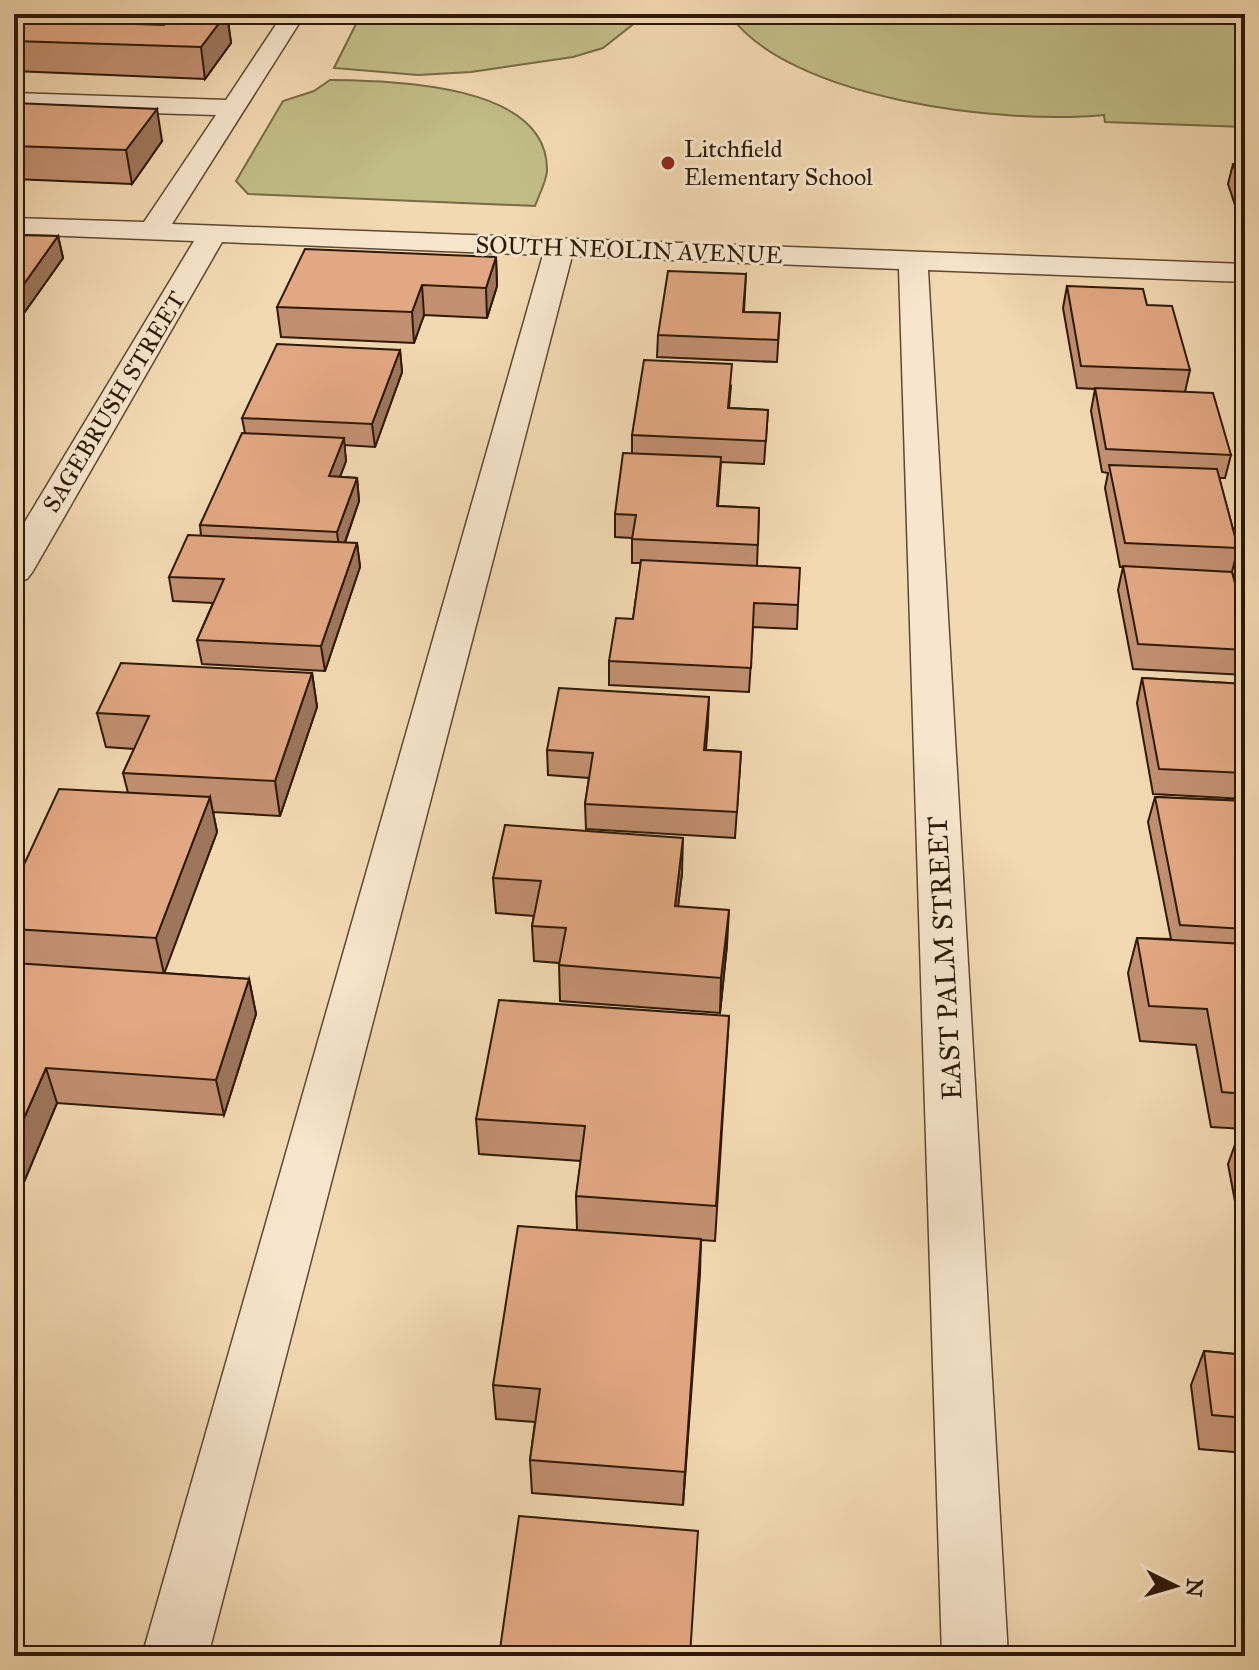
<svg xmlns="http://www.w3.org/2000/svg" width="1259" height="1670" font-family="'IM FELL Great Primer',serif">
	<rect width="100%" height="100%" fill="#f3d9b2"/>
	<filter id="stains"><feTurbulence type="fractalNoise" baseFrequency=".0025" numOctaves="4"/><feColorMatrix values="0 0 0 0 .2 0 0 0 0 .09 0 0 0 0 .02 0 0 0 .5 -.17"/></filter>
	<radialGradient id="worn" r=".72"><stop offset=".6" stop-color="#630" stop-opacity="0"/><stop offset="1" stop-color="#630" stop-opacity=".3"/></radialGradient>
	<!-- green -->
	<path fill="#c2bd87" stroke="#786b47" stroke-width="2" d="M361 14H646L603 48 573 57 471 72 418 75 334 68Z
		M729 14H1245V127L1105 122 1104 115C1005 125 789 100 729 14Z
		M330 80C389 81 549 82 547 171 546 182 539 195 535 206L248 194 236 181 283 101 314 91Z"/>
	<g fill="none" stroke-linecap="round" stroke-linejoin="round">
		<!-- minor casing -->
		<g stroke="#5f4932" stroke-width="3">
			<path id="minor" d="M283 14H305L172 224 1245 264V282L928 270 1008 1656H942L899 269 572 256 208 1656H142L543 255 222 242 33 571 27 579 14 582V540L194 241 14 234V218L144 222 216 115 14 109V93L226 100Z"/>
		</g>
		<!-- minor -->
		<use href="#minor" fill="#f7e6cd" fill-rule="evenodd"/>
	</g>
	<!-- wall -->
	<path fill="#c29071" stroke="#2e1907" stroke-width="2" d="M14 14 164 25 172 14H227L231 43 205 79 14 71Z
		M1242 32H1245V68L1238 51Z
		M14 103 162 141 132 184 14 179Z
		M1233 164H1245V211H1237L1228 184Z
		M14 235 58 236 63 258 19 320H14Z
		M496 257 497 286 487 318 424 315 414 343 281 337 277 307Z
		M746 274 744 312 780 313 777 362 657 357 658 335Z
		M1067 286 1147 305 1190 370 1185 392 1231 455 1225 478H1219L1238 548 1232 572 1245 620V675L1133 669 1118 590 1123 567H1120L1105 488 1108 473 1102 472 1091 411 1095 389 1077 388 1063 308Z
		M400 350 402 372 375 447 344 445 346 461 340 477 357 478 359 501 345 543H357L360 567 325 671 202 664 197 640 213 603 173 601 169 577 201 536 200 525 245 433 242 418Z
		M731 386 729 408 768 410 764 464 721 462 718 506 759 508 757 566 798 605 797 629 753 627 749 692 609 685V661L633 619 641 563H632V538L615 537V514L632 453V435Z
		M312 673 317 707 280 816 213 812 217 832 164 973 249 979 256 1014 224 1115 57 1103 24 1182 14 1181V886L128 793 123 773 134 749 106 747 97 713Z
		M1142 678 1245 684V799L1153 794 1137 703Z
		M708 721 706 750 741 752 735 838 586 829 585 804 589 778 548 775 547 750Z
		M1155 797 1245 801V1129L1211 1127 1196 1045 1140 1041 1128 973 1137 938 1171 939 1148 822Z
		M682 873 678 906 727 945 720 1013 560 1001 559 963 534 961 532 926 534 916 496 913 493 878Z
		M729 1016 715 1241 701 1240 683 1505 532 1493 530 1460 535 1422 496 1419 493 1385 577 1230 576 1196 581 1161 479 1154 476 1119Z
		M1237 1139 1245 1140V1255L1228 1164Z
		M1204 1351 1245 1355V1453L1199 1449 1191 1385Z"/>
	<!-- shaded-wall -->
	<path fill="#9e765c" stroke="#2e1907" stroke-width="2" d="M145 14H151L155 39 137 24Z
		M226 14H227L231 43 205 79 201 47Z
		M157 109 162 141 132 184 126 150Z
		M58 236 63 258 19 320 14 298Z
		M496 257 497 286 487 318 486 288Z
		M422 285 424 315 414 343 412 312Z
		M400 350 402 372 375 447 372 424Z
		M344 438 346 461 331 500 329 476Z
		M357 478 359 501 340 556 337 532Z
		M357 543 360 567 325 671 321 646Z
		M312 673 317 707 280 816 275 781Z
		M709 697 708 721 703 775 704 750Z
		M210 797 217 832 164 974 156 938Z
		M683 838 682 873 674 941 675 906Z
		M729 910 727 945 720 1013 721 978Z
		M249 979 256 1014 224 1115 216 1080Z
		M46 1068 57 1103 24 1182 14 1154V1141Z
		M701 1239 700 1274 683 1505 685 1472Z
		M14 1612 22 1629 14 1653Z"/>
	<!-- building -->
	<path fill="#e2a883" stroke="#2e1907" stroke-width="2" d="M14 14H145L137 24 164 25 172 14H226L201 47 14 41Z
		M14 103 157 109 126 150 14 146Z
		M1233 164H1245V190H1242Z
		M14 235 58 236 14 298Z
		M305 249 496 257 486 288 422 285 412 312 277 307Z
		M668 271 746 274 743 312 780 313 778 340 658 335Z
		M1067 286 1143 289 1147 305 1172 306 1190 370 1081 366Z
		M277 344 400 350 372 424 242 418Z
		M644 360 732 364 728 408 768 410 766 441 632 435Z
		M1095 388 1213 393 1231 455 1106 449Z
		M242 433 344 438 329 476 357 478 337 532 200 525Z
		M623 453 721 457 717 506 759 508 758 545 632 539 636 515 615 514Z
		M1109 465 1217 469 1238 548 1125 543Z
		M188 535 357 543 321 646 197 640 224 579 169 577Z
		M641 560 800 568 798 605 754 603 751 668 609 661 616 618 633 619Z
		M1123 566 1232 572 1245 620V650L1138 644Z
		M121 663 312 673 275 781 123 773 149 716 97 713Z
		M1142 678 1245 684V773L1159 769Z
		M559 688 709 697 704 750 741 752 737 812 585 804 593 753 547 750Z
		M59 789 210 797 156 938 14 929V886Z
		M1155 797 1245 801V929L1180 925Z
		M505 825 683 838 675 906 729 910 721 978 559 965 566 928 532 926 541 881 493 878Z
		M1137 938 1245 944V1094L1222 1092 1207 1009 1149 1006Z
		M14 963 249 979 216 1080 46 1068 14 1141Z
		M499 1000 729 1016 716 1206 576 1196 585 1126 476 1119Z
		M1237 1139 1245 1140V1181Z
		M518 1226 701 1239 685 1472 530 1460 540 1389 493 1385Z
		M1204 1351 1245 1355V1418L1212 1415Z
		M519 1516 698 1531 690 1656H499Z"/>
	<!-- markers -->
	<circle fill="#8f2418" stroke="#f7e6cd" stroke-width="3" cx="668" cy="163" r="8"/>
	<g text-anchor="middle" stroke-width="6" stroke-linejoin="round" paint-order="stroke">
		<!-- far-poi labels -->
		<g font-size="24" fill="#2e1907" stroke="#f7e6cd" text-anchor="start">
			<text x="684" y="157">Litchfield<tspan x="684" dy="28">Elementary School</tspan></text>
		</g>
		<!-- far-street labels -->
		<g font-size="24" fill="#2e1907" stroke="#f7e6cd">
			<text transform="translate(629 250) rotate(2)" y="8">SOUTH NEOLIN AVENUE</text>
			<text transform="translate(114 402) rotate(-59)" y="8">SAGEBRUSH STREET</text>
		</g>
		<!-- street labels -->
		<g font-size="28" fill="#2e1907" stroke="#f7e6cd">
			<text transform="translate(944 958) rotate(-93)" y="10">EAST PALM STREET</text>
		</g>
	</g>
	<!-- margin -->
	<rect width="1259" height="1670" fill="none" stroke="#f3d9b2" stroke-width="48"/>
	<rect x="16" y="16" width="1227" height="1638" fill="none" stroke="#2e1907" stroke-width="4"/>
	<rect x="24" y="24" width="1211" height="1622" fill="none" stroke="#2e1907" stroke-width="2"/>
	<!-- north arrow -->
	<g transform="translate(1175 1586) rotate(95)" stroke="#f7e6cd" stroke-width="6" paint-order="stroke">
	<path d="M0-6L14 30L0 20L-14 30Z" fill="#2e1907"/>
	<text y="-12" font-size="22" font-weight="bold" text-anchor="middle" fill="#2e1907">N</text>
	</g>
	<rect width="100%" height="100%" filter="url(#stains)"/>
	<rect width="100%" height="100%" fill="url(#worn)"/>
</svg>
